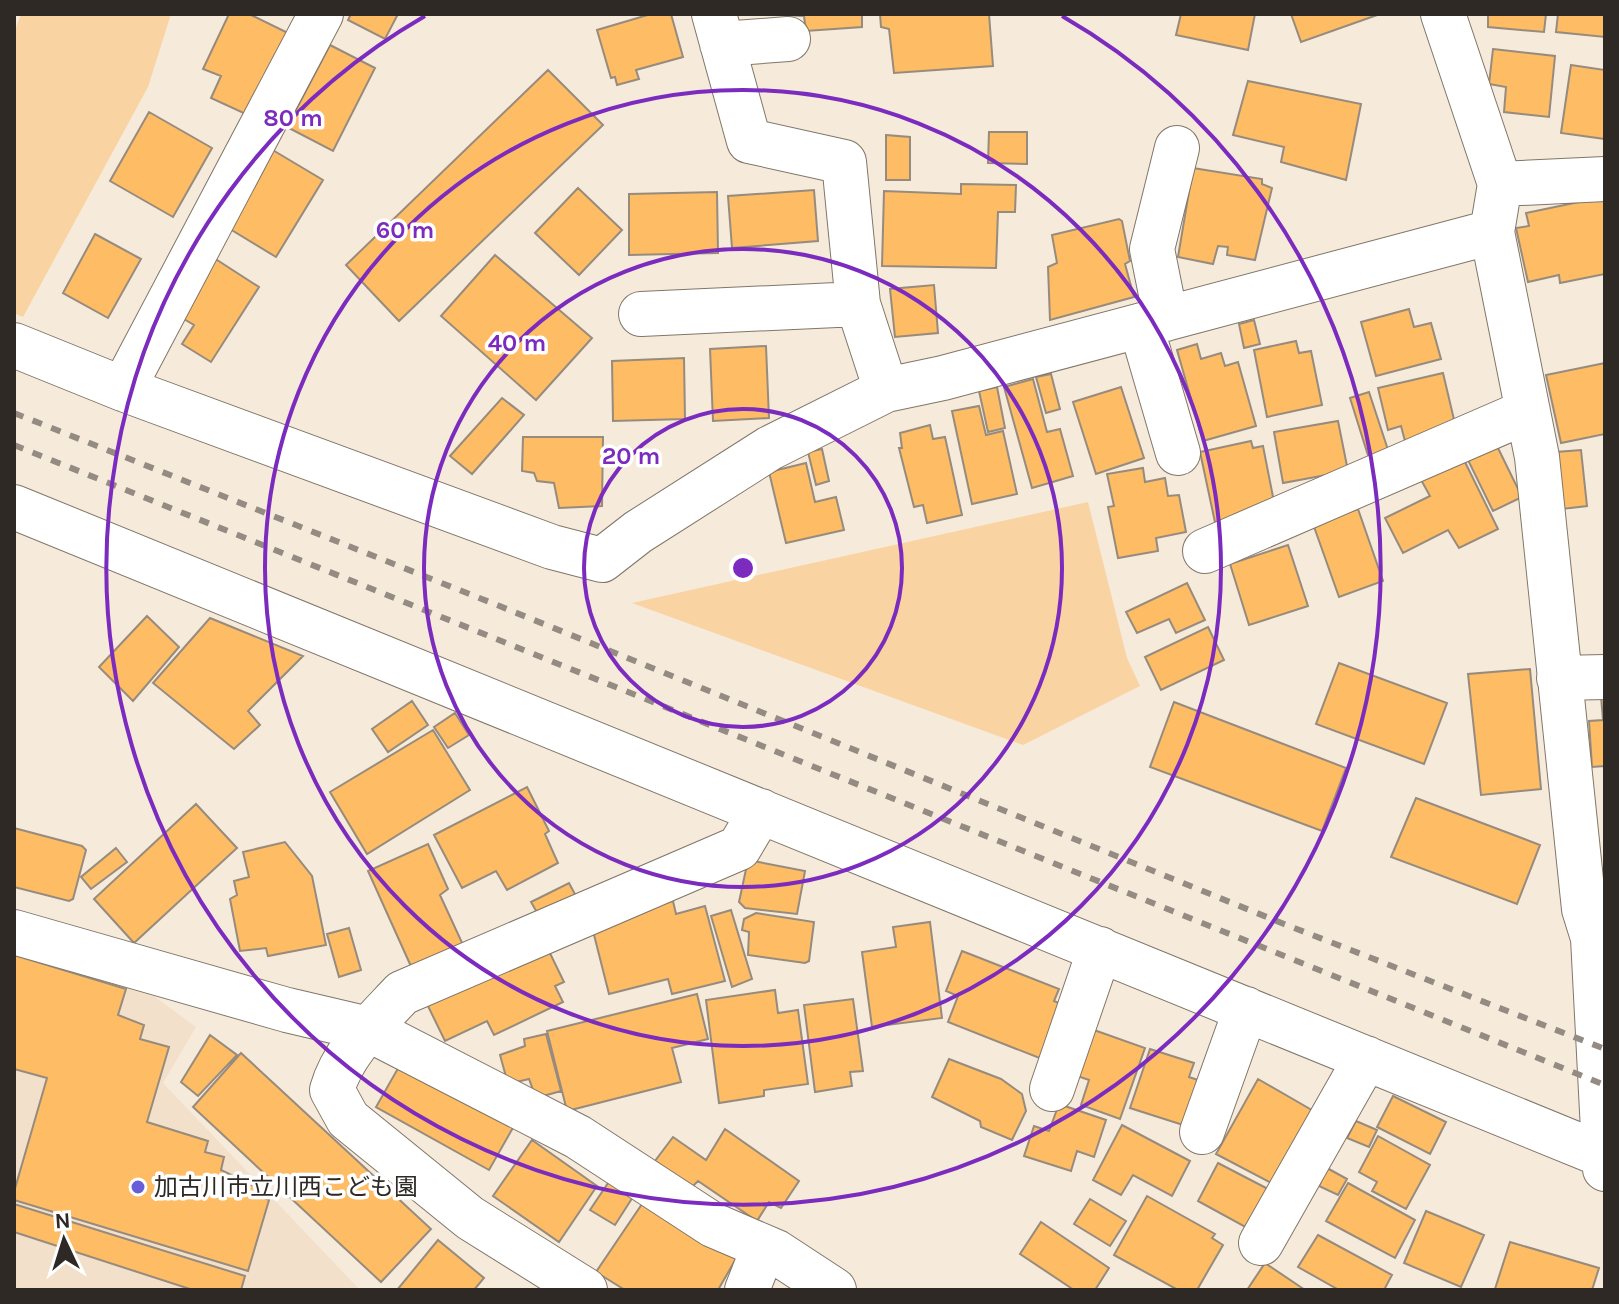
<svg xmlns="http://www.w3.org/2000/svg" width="1619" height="1304" font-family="Karla,'Noto Sans JP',sans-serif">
	<rect width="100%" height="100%" fill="#f6eadb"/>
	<!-- built -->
	<path fill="#f2e0cb" d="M14 947 136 983 196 1027 163 1083 360 1290H14Z"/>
	<!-- green -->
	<path fill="#fad3a3" d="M21 14H171L148 87 23 317 14 313V33Z
		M1088 502 1127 658 1140 686 1023 745 632 603Z"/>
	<!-- building -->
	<path fill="#febc64" stroke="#978b7d" stroke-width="2" d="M229 14H249L288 33 250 116 211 98 221 76 203 69Z
		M351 14H398L385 39 348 20Z
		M651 14H671L683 57 636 70 639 79 617 85 615 77 611 78 597 30Z
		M762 14H862V27L806 31 804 16Z
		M880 14H989L993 66 894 73 889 29 881 27Z
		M1181 14H1255L1248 50 1176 35Z
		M1291 14H1380L1301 42Z
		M1488 14H1546L1544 32 1488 27Z
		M1558 14H1605V37L1556 32Z
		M330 45 375 68 333 151 287 127Z
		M1493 49 1555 56 1549 117 1504 112 1506 87 1489 84Z
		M1571 65 1605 70V139L1561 133Z
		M548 70 603 125 399 321 346 265Z
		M1248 81 1361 104 1346 180 1281 162 1284 147 1233 135Z
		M149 112 212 148 173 217 110 181Z
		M989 132H1027V164L988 163Z
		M886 135 910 137V180H886Z
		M271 149 323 180 276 257 225 226Z
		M1193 168 1262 179V184L1272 188 1255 260 1227 255 1228 247 1218 246 1213 264 1178 257Z
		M961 184 1016 185 1015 212H998L996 268 882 266 884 191 961 194Z
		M578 188 622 230 579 275 535 233Z
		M814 190 818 241 732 248 728 196Z
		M717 192 718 253 629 255V194Z
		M1603 197 1605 209V274L1560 283 1559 275 1528 282 1516 228 1529 226 1526 213Z
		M1119 219 1122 221 1130 261 1125 264 1134 297 1050 320 1048 267 1057 263 1052 235Z
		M95 234 141 259 108 318 63 293Z
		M495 255 592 338 536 400 441 316Z
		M214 258 259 287 211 362 182 344 194 325 177 315Z
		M934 285 938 333 895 337 890 289Z
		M1409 309 1414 327 1431 323 1441 359 1376 376 1361 322Z
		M1254 320 1260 344 1244 348 1239 324Z
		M1296 341 1299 353 1311 351 1322 405 1267 417 1254 350Z
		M1197 344 1201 359 1221 353 1225 366 1238 362 1256 426 1203 441 1177 350Z
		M766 346 769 418 713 421 710 349Z
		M684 358 685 419 613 421 612 361Z
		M1605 363V434L1561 443 1546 375Z
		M1443 373 1456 428 1405 441 1401 426 1388 430 1378 388Z
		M1051 374 1060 409 1046 413 1036 377Z
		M1033 379 1047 432 1060 429 1073 476 1032 488 1004 387Z
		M997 387 1005 428 988 432 979 391Z
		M1121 387 1144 458 1096 474 1073 402Z
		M1369 392 1391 459 1371 465 1350 398Z
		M502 398 524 415 472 474 450 456Z
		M979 406 986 435 1003 431 1017 494 972 504 952 411Z
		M1338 421 1348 471 1283 483 1274 432Z
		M930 425 933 439 945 437 962 515 927 523 923 505 914 507 899 448H902L900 433Z
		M523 437H603L602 506 559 508 554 483 537 481 534 473 522 471Z
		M1251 441 1253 448 1263 446 1274 502 1216 527 1200 452Z
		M1496 444 1522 497 1493 511 1467 458Z
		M822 449 829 481 816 485 808 452Z
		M1581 450 1587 506 1562 509 1556 452Z
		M1463 458 1498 529 1459 548 1448 530 1403 553 1385 518 1430 496 1420 478Z
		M806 463 815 502 836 497 844 530 786 543 769 472Z
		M1143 468 1145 482 1165 478 1168 496 1179 495 1186 532 1156 538 1158 551 1118 558 1108 507 1114 506 1107 474Z
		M1358 509 1383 581 1339 597 1313 524Z
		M1288 545 1308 606 1249 625 1230 564Z
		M1187 583 1205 620 1176 633 1169 619 1137 633 1126 612Z
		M147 616 179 647 133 701 99 667Z
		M210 618 303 656 248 711 260 725 234 749 153 683Z
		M1208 627 1224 660 1161 690 1145 657Z
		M1339 663 1447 703 1424 764 1316 724Z
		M1530 669 1541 789 1481 795 1468 674Z
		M1601 696H1605V766L1592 767 1589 721 1603 720Z
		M412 701 428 725 388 752 372 729Z
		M1174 702 1346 768 1322 831 1150 767Z
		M455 713 469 735 448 748 434 727Z
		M433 730 470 790 367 854 330 792Z
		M527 787 549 831 545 834 558 863 507 890 496 871 462 888 434 835Z
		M1416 798 1540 845 1517 904 1391 857Z
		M196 804 237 848 134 943 94 899Z
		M14 828 82 846 86 850 73 899 69 901 14 887Z
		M285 842 312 876 326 945 268 956 266 948 240 951 230 899 237 895 234 881 249 877 243 852Z
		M428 844 448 889 440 895 464 947 414 973 368 871Z
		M116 848 127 862 91 889 81 877Z
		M748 860 805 871 797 914 745 908 739 902Z
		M569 883 577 898 539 916 531 902Z
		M673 901 676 914 705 906 725 981 672 994 668 979 609 994 591 923Z
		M731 910 752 979 732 987 711 916Z
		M756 913 814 922 809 961 805 963 748 955 749 932 742 930 744 919Z
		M930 922 942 1018 872 1027 862 952 896 947 893 927Z
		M349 928 361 970 339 977 327 934Z
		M546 945 564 982 555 986 563 1002 494 1035 487 1021 445 1041 426 1002Z
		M962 951 1059 989 1054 1001 1063 1005 1042 1059 948 1022 958 996 946 991Z
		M14 955 126 989 118 1015 144 1025 140 1039 169 1047 147 1122 208 1141 205 1152 224 1157 221 1170 258 1188V1195L269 1200 248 1271 14 1200V1192L47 1078 14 1069Z
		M775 990 778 1013 798 1010 808 1084 764 1090V1096L719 1103 706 1000Z
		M697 994 708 1039 672 1048 681 1082 567 1111 547 1031Z
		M853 999 863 1071 850 1072 852 1086 815 1092 804 1005Z
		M1094 1030 1145 1048 1120 1119 1081 1105 1089 1080 1077 1076Z
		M546 1034 561 1091 536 1098 529 1079 508 1084 500 1055 525 1046 524 1039Z
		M210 1035 237 1055 198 1096 181 1082Z
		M1150 1049 1194 1063 1189 1077 1198 1080 1183 1125 1130 1108Z
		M241 1053 431 1229 381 1282 193 1107Z
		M949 1059 1001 1079 1022 1094 1026 1111 1012 1140 981 1127 980 1121 932 1097Z
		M401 1063 514 1126 489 1170 376 1107Z
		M1258 1079 1317 1113 1275 1185 1216 1154Z
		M1393 1096 1446 1122 1430 1154 1377 1127Z
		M1059 1104 1106 1120 1094 1157 1077 1151 1071 1171 1024 1156 1034 1126 1049 1131Z
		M1356 1121 1377 1130 1369 1147 1347 1138Z
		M1122 1125 1190 1161 1172 1196 1133 1175 1121 1195 1093 1180Z
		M725 1129 799 1181 781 1208 769 1202 757 1221 698 1181 692 1187 655 1161 673 1137 706 1160Z
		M1378 1136 1430 1165 1406 1209 1372 1191 1377 1182 1359 1172Z
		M532 1140 597 1186 559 1242 493 1196Z
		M1218 1163 1270 1190 1249 1229 1198 1201Z
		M1327 1168 1347 1179 1338 1195 1319 1186Z
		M614 1174 638 1189 615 1225 590 1210Z
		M1348 1183 1415 1220 1395 1258 1326 1221Z
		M1147 1196 1215 1234 1212 1238 1223 1245 1197 1290H1178L1114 1255Z
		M1090 1199 1126 1221 1110 1246 1074 1224Z
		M644 1201 737 1257 718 1290H625L596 1272Z
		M14 1204 245 1276 241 1290H193L14 1232Z
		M1426 1211 1484 1235 1461 1287 1404 1263Z
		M1041 1222 1109 1268 1095 1290H1074L1020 1254Z
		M1318 1235 1392 1275 1384 1290H1339L1298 1267Z
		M438 1240 484 1278 474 1290H397Z
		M1510 1242 1599 1268 1592 1290 1495 1289Z
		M1265 1263 1305 1290H1247Z"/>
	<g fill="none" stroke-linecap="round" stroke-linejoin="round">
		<!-- minor casing -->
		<g stroke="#817669" stroke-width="46">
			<path id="minor" d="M714 14 749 141 844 162 858 304 886 390
				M1443 14 1500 184 1492 232 1537 457 1584 909 1593 938 1605 1169
				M722 44 788 39
				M1500 184 1605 179
				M641 314 858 304
				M1166 319 1152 249 1177 148
				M1141 326 1178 453
				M14 345 123 389 552 547 602 560 638 532 770 448 886 390 943 378 1492 232
				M123 389 321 14
				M14 507 1605 1156
				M1205 551 1528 411
				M1559 678 1605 677
				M14 932 287 1010 368 1029 578 1137 713 1225 776 1252 834 1290
				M1052 1089 1100 949
				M1202 1132 1246 1009
				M1261 1243 1366 1058
				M585 1290 470 1218 348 1119 332 1090C343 1051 375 1022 402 993L739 848 761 811
				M747 1290 764 1247"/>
		</g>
		<!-- minor -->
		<use href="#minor" stroke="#fff" stroke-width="44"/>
		<!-- rail -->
		<path stroke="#948c82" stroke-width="6" stroke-dasharray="10 10" stroke-linecap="butt" d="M14 413 497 605 1284 924 1605 1049
			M14 445 1605 1085"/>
	</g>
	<!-- distance rings -->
	<g fill="none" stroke="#7b2cbf" stroke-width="4">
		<circle cx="743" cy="568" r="159"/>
		<circle cx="743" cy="568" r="319"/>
		<circle cx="743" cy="568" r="478"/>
		<path d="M1062 16A637 637 0 1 1 425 16"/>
	</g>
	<!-- markers -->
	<circle fill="#675ed8" stroke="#fff" stroke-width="3" cx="138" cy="1187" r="8"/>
	<g text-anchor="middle" stroke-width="7" stroke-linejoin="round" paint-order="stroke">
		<!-- poi labels -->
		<g font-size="24" fill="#2e2924" stroke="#fff" text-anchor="start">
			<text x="154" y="1195">加古川市立川西こども園</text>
		</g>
	</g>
	<circle cx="743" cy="568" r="12" fill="#7b2cbf" stroke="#fff" stroke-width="4"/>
	<g font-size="24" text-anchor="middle" font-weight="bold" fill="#7b2cbf" stroke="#fff" stroke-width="7" stroke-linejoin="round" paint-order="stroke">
		<text x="293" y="126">80 m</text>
		<text x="405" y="238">60 m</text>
		<text x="517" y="351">40 m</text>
		<text x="631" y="464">20 m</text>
	</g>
	<!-- border -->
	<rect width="1619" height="1304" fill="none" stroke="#2e2924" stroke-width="32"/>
	<!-- north arrow -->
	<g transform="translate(64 1240) rotate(356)" stroke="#ffffff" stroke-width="6" paint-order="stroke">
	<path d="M0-6L14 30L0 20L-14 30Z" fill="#2e2924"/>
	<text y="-12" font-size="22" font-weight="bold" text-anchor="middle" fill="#2e2924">N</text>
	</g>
</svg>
